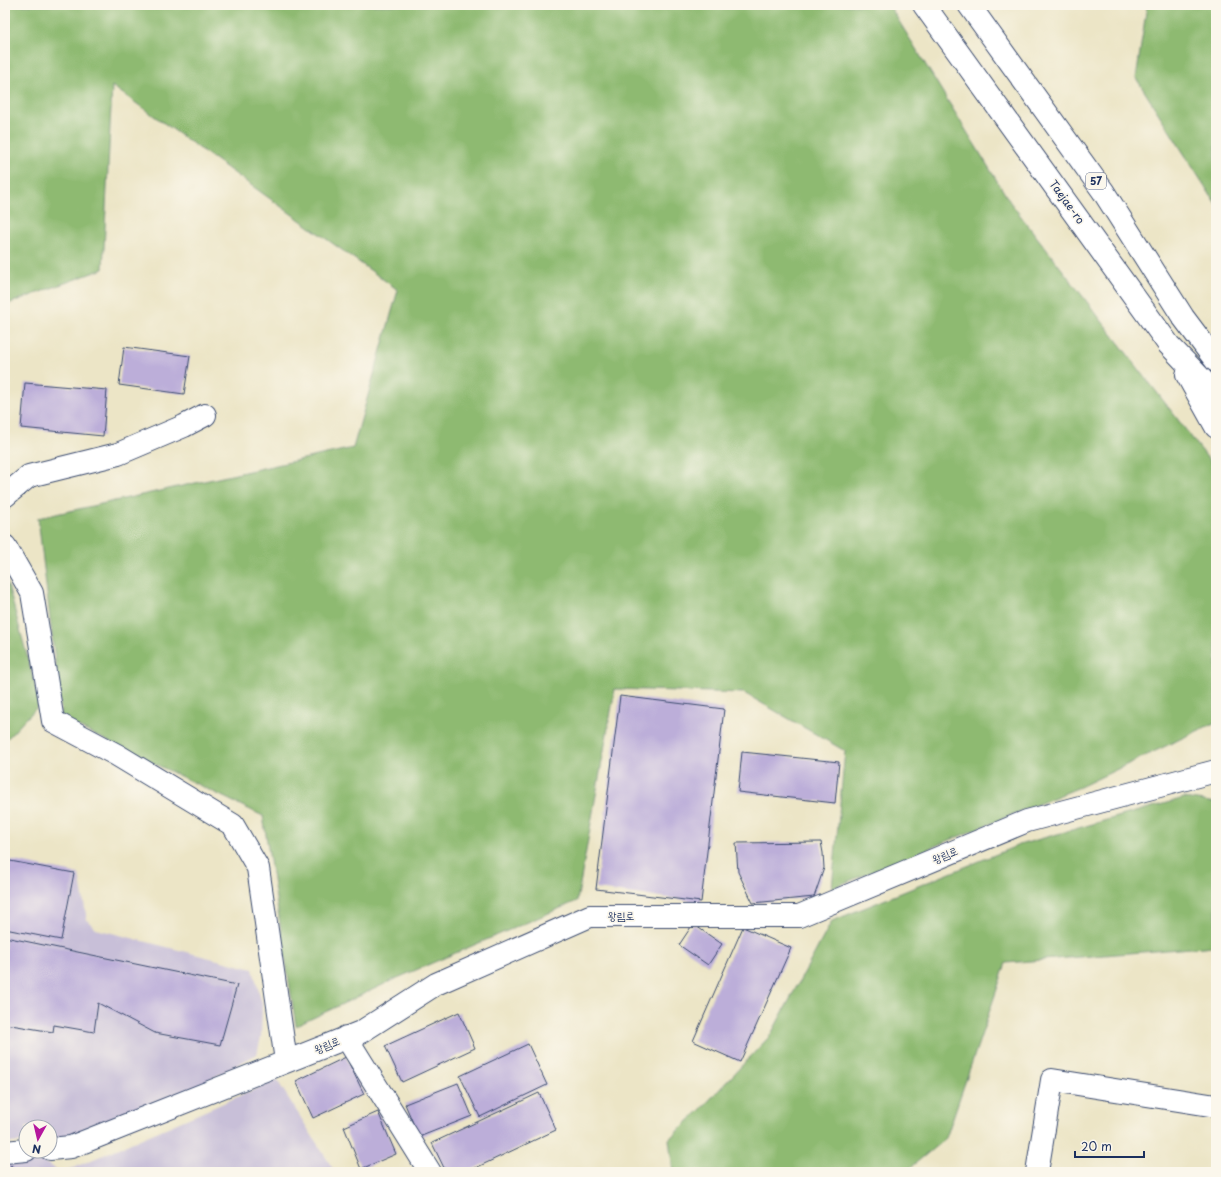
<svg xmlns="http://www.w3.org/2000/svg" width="1221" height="1177" font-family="'Playpen Sans','Poor Story',sans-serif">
	<rect width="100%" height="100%" fill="#fbf7ec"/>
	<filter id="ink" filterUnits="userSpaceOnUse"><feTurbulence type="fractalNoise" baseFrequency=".025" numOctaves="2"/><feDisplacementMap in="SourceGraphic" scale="8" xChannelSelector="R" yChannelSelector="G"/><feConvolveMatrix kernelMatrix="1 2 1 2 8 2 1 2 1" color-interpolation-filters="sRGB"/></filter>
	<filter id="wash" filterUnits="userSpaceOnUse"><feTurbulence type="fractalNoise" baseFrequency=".012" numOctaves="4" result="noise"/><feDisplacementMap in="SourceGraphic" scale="16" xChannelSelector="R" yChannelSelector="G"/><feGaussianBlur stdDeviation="0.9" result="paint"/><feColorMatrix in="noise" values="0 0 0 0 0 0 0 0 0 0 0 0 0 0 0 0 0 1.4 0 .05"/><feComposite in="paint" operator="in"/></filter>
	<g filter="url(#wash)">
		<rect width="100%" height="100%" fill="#ece5c6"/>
		<!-- industrial -->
		<path fill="#c8bfd8" d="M5 859 79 874 87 920 96 929 253 969 262 1004 261 1037 257 1054 194 1088 74 1137 50 1139V1127H26V1142L5 1143Z
			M277 1080 335 1172 66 1171Z
			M38 1159 62 1172H5V1163Z"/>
		<!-- forest -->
		<path fill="#8eba71" stroke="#547468" d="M5 5H889L1010 202 1216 469V722L1080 787 832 888 845 751 744 693 615 689 577 901 395 979 296 1026 263 816 62 719 38 518 353 448 398 290 112 86 103 269 5 305Z
			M1147 5H1216V204L1136 78Z
			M5 574 40 704 5 741Z
			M1184 798 1216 803V946L1006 963 946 1138 905 1172H673L669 1139 699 1111 770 1036 832 921 1019 845Z"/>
		<g id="blocks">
			<!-- building -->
			<path fill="#bcaed9" d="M124 347 190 356 184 394 119 385Z
				M25 383 107 390 103 436 21 428Z
				M620 696 724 709 701 902 596 889Z
				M742 752 839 762 835 803 738 792Z
				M821 842 823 853 824 868 814 897 753 903 738 872 736 843Z
				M5 860 74 873 61 940 5 929Z
				M693 924 722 944 708 965 679 945Z
				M743 927 791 948 740 1062 693 1041Z
				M5 937 237 985 220 1045 155 1033 98 1003 94 1032 54 1025 53 1032 5 1024Z
				M459 1012 475 1048 402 1082 385 1046Z
				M528 1044 547 1085 480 1117 460 1076Z
				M346 1057 364 1094 313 1118 296 1081Z
				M458 1083 472 1116 419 1137 405 1104Z
				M539 1093 556 1130 467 1172H446L432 1143Z
				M378 1112 396 1154 361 1169 344 1127Z
				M11 1165 18 1172H5Z"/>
		</g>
	</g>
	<g filter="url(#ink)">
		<use href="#blocks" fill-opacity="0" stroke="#3a4a6e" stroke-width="1"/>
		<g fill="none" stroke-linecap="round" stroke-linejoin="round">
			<!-- minor casing -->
			<g stroke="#3a4a6e" stroke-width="24">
				<path id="minor" d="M5 496 29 476 118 454 184 426 205 415
					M5 546 32 593 53 721 117 755 233 825 258 868 286 1061
					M346 1037 430 1172
					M50 1149 71 1147 361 1032 436 984 590 916H799L1027 821 1216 771
					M5 1152 26 1150
					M1037 1172 1052 1080 1216 1106"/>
			</g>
			<!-- highway casing -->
			<g stroke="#3a4a6e" stroke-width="24">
				<path id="highway" d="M924 5 1169 345 1216 394
					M969 5 1103 191 1183 317 1216 361
					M1187 375 1216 427"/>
			</g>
			<!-- minor -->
			<use href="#minor" stroke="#fff" stroke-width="22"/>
			<!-- highway -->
			<use href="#highway" stroke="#fff" stroke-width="22"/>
		</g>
	</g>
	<g text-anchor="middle" stroke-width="3.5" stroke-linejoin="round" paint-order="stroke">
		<!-- shield labels -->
		<rect fill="#fbf7ec" stroke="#5e6b89" stroke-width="1" x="1086" y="173" width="20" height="16" rx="3"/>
		<g font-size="10" font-weight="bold" fill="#1b2f5e">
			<text x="1096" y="185">57</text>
		</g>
		<!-- street labels -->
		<g font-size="11" fill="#1b2f5e" stroke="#fbf7ec">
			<text transform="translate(1067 202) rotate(54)" y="4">Taejae-ro</text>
			<text transform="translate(945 855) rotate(-22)" y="4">왕림로</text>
			<text x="621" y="920">왕림로</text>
			<text transform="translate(327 1045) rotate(-22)" y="4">왕림로</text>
		</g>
	</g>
	<!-- margin -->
	<rect width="1221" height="1177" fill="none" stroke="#fbf7ec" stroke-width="20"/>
	<!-- north arrow -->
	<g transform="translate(38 1139) rotate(188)"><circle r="19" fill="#fbf7ec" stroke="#a1a7b3"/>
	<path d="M0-3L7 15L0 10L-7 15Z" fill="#b5179e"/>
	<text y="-6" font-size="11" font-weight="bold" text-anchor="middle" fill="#1b2f5e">N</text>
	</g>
	<!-- scale -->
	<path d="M1075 1151v6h69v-6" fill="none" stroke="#1b2f5e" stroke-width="2"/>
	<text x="1081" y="1151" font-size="12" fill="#1b2f5e" stroke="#fbf7ec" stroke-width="3" paint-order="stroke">20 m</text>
</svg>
